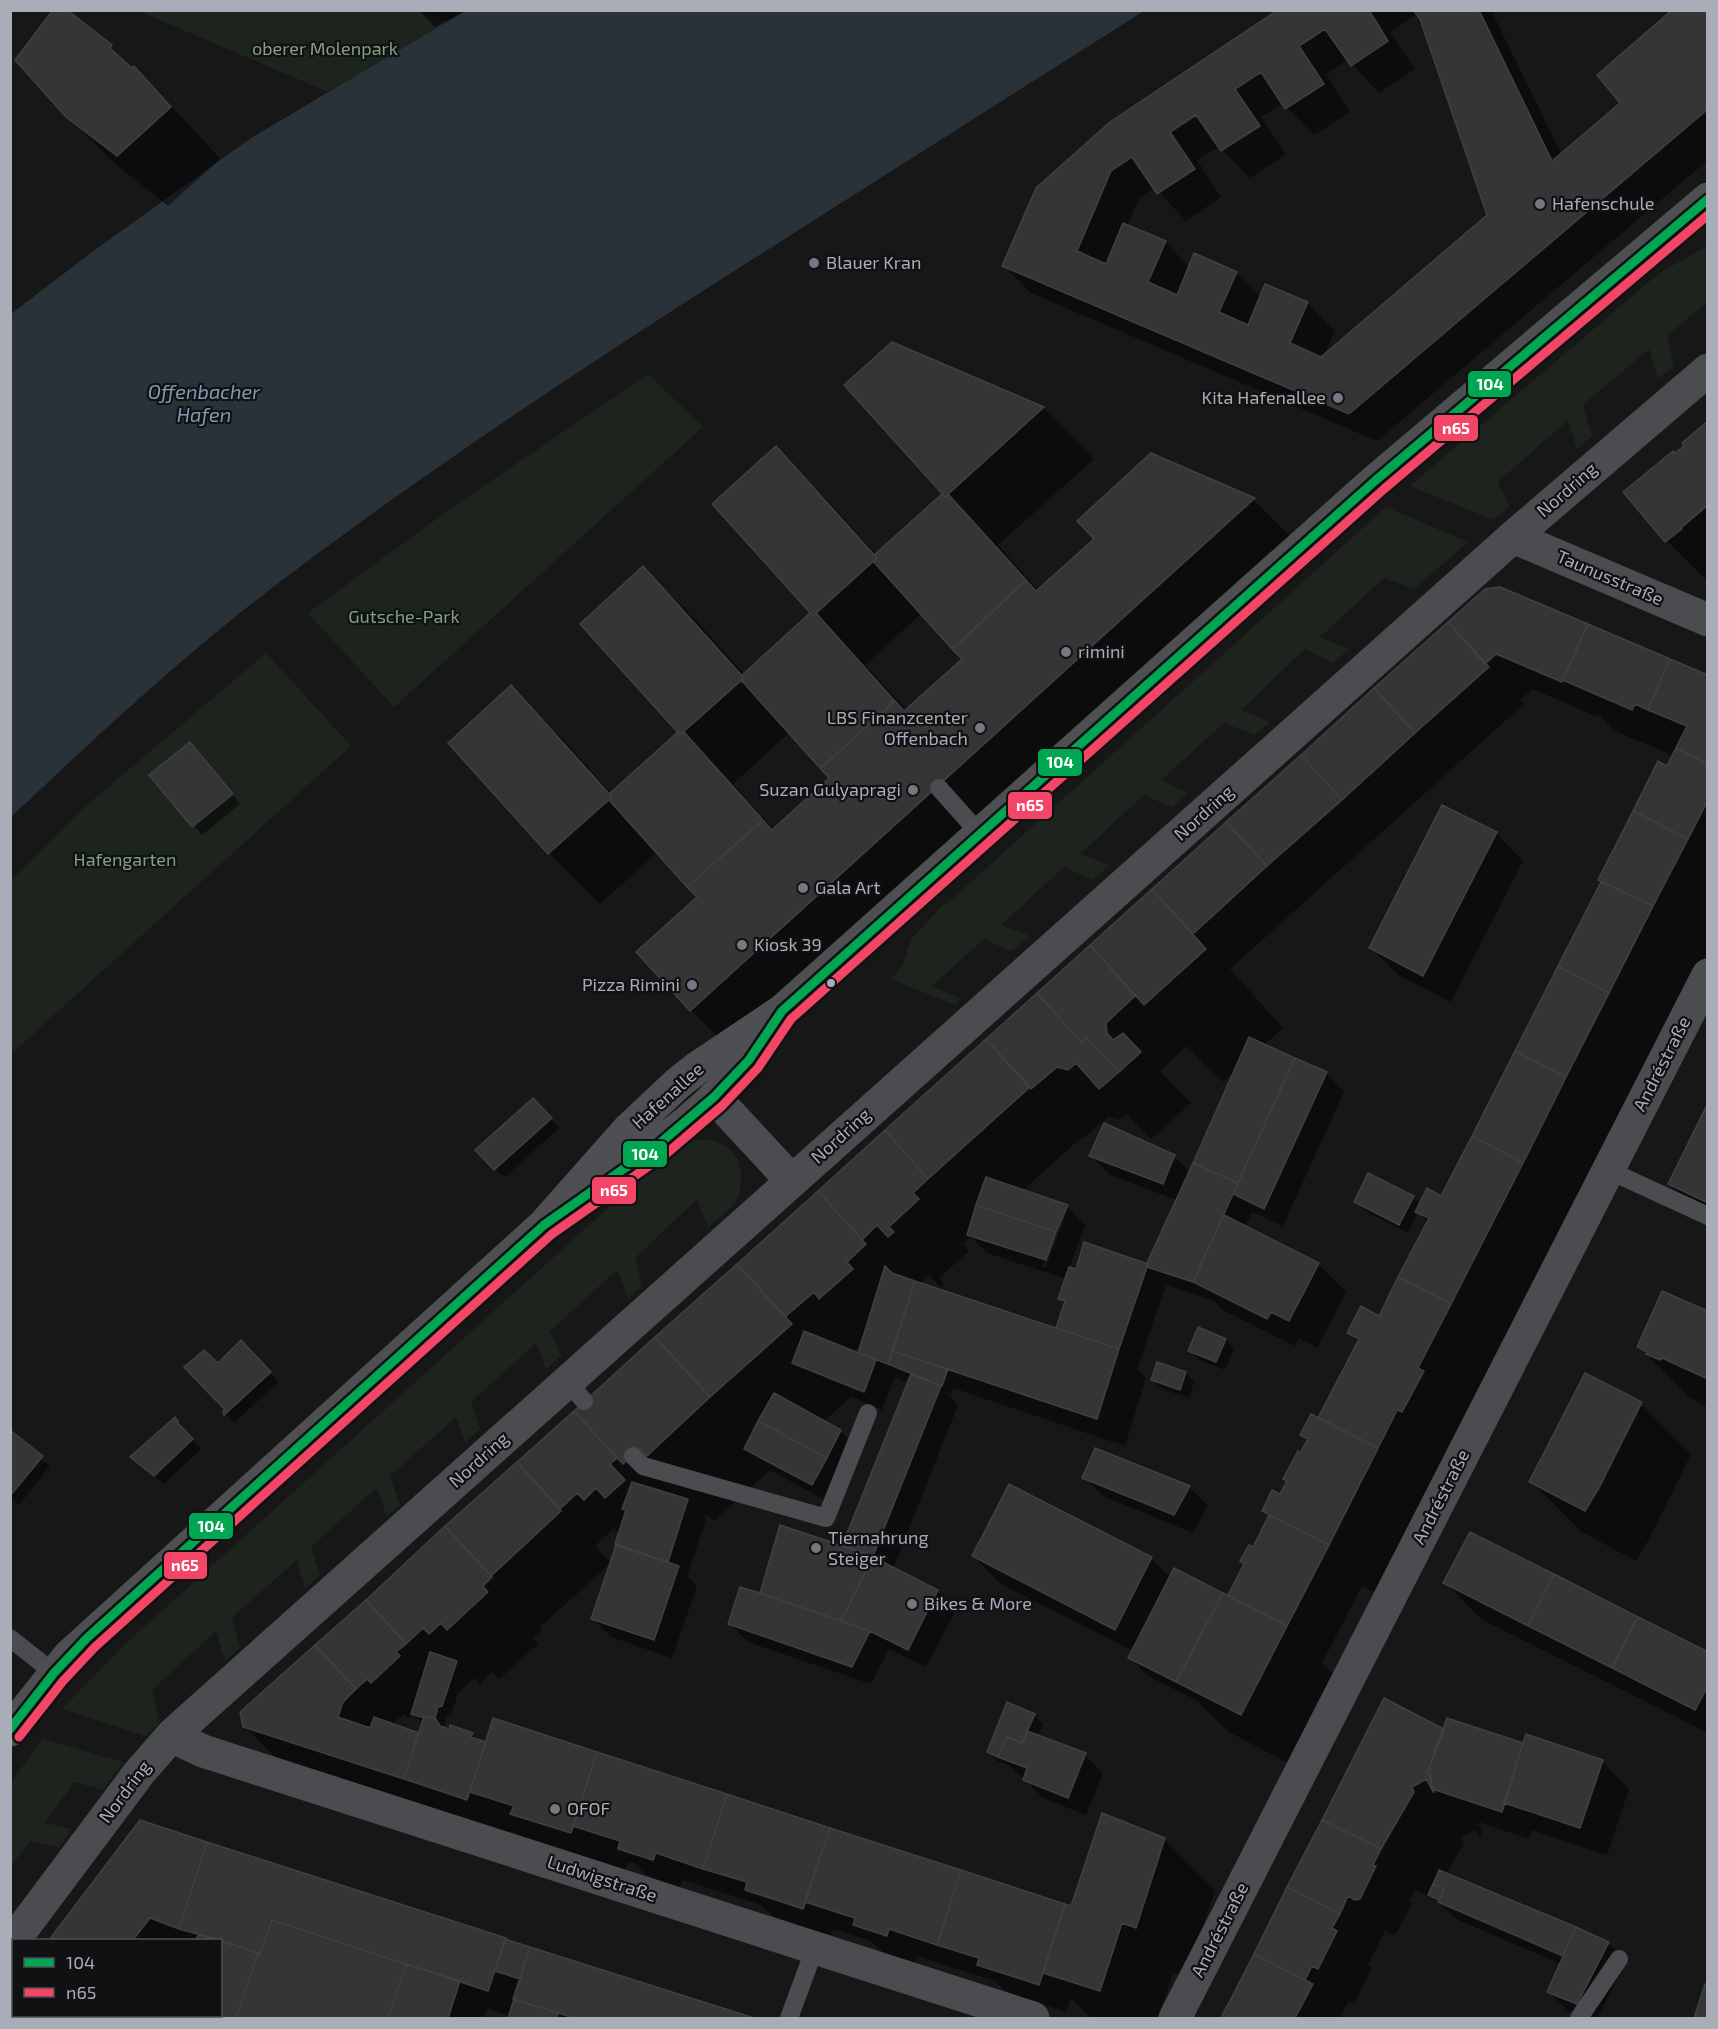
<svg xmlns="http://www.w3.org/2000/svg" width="1718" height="2029" font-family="'Exo 2',sans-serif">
	<rect width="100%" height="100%" fill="#171717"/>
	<!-- green -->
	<path fill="#1d241e" d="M416 10 448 21 328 92 139 11Z
		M1707 246V302L1667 336 1674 366 1658 379 1649 349 1583 405 1592 436 1577 449 1568 420 1498 482 1510 506 1494 520 1410 486 1658 274Z
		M648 374 703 427 394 707 308 613 450 509Z
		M1386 507 1468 542 1414 589 1384 578 1320 637 1349 649 1333 663 1305 649 1241 710 1270 722 1255 735 1224 723 1161 780 1188 793 1172 807 1144 795 1080 854 1109 865 1093 880 1064 867 1001 925 1030 936 1011 951 984 939 932 986 961 999 955 1005 891 979 902 966 912 938 943 905 950 901Z
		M266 653 351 746 11 1054V880L80 811Z
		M707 1139C729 1145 741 1154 741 1178 741 1185 740 1195 736 1201 729 1211 717 1219 708 1228L697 1199 635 1258 642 1286 628 1298 617 1270 550 1331 561 1356 546 1369 536 1343 471 1402 480 1429 465 1443 456 1417 390 1476 400 1505 387 1516 376 1488 311 1547 320 1575 305 1589 297 1560 232 1617 240 1648 225 1661 216 1631 152 1690 160 1722 146 1736 62 1709 123 1646 669 1153 695 1140Z
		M43 1739 123 1762 103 1790 74 1782 45 1823 72 1829 59 1848 30 1841 11 1866V1782Z"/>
	<!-- water -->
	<path fill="#2a3239" d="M465 11H1144C1024 87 904 163 783 240 608 351 434 464 268 591 178 660 94 739 11 817V314L92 252 251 138Z"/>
	<!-- shadow -->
	<path fill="#0007" fill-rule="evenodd" d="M418 10H468L435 27Z
		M1281 10H1491L1562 155 1623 103 1708 10V160L1377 441 1031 293 1004 265ZM1417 14 1421 18 1489 215 1323 357 1335 331 1307 303 1261 298 1236 273 1190 268 1165 242 1127 226 1139 198 1155 188 1186 221 1221 197 1197 160 1219 146 1250 178 1286 154 1261 117 1283 103 1314 135 1350 112 1326 74 1348 60 1379 93 1415 69 1390 32Z
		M111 47 184 119 220 159 168 206 119 167 67 116Z
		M892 344 1044 409 1094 459 998 545 1039 591 1096 540 1151 455 1254 500 1304 550 741 1060 691 1010 699 897 658 852 600 904 549 853 450 743 511 688 562 738 612 794 680 732 643 568 694 618 744 674 812 613 776 448 826 499 877 555 944 494ZM922 613 964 659 907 710 865 665ZM790 732 831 778 774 830 733 784Z
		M1708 423V582L1666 540 1675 455Z
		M1500 588 1708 677V950L1380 1595 1362 1586 1322 1663 1337 1677 1292 1765 1229 1732 1196 1700 1148 1676 1130 1657 1133 1651 1001 1584 973 1556 1151 1558 1170 1577 1229 1597 1270 1517 1264 1511 1280 1496 1308 1441 1302 1435 1319 1420 1359 1342 1349 1333 1380 1318 1428 1223 1418 1213 1408 1233 1365 1211 1356 1202 1413 1197 1420 1204 1442 1198 1602 883 1599 879 1674 756 1615 731 1599 715 1598 717 1533 689 1520 700 1524 704 1230 969 1283 1028 1264 1045 1326 1073 1344 1092 1283 1226 1252 1212 1245 1227 1318 1264 1346 1292 1317 1348 1299 1338 1295 1346 1223 1310 1214 1301 1166 1285 1137 1369 1146 1378 1125 1446 953 1388 951 1394 944 1391 958 1405 893 1569 937 1591 956 1610 926 1667 889 1649 871 1684 748 1642 729 1623 761 1595 843 1547 911 1378 908 1377 906 1382 895 1377 882 1410 851 1397 823 1422 840 1431 859 1450 830 1503 770 1470 714 1521 707 1514 704 1517 706 1519 687 1576 697 1586 672 1658 611 1637 592 1618 618 1545 617 1544 620 1534 614 1528 595 1546 611 1563 540 1627 542 1629 533 1638 538 1644 499 1679 492 1672 480 1684 474 1678 458 1693 451 1715 447 1716 443 1729 472 1734 479 1741 487 1743 599 1754 1072 1908 1164 1839 1215 1890 1186 1977 1173 1973 1158 2018H1091L1071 1998 1066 2012 1006 1992 995 1981 917 1956 915 1963 882 1952 871 1941 833 1929 831 1936 774 1917 761 1905 683 1880 680 1887 647 1876 635 1864 628 1862 622 1883 296 1778 245 1727 517 1464 575 1412 1486 590ZM1186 1046 1223 1082 1236 1071 1190 1172 1174 1156H1091L1110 1175 1177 1200 1148 1265 1077 1270 1069 1268 1085 1225 1067 1206 1022 1191 1082 1137 1083 1139 1108 1117 1119 1120 1126 1114 1151 1139 1191 1103 1160 1071ZM1062 1215H1066L1045 1268 1042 1267ZM971 1237 987 1253 1067 1279 1060 1299 1065 1304 1062 1332 919 1284 929 1275 940 1287 944 1284 939 1278 969 1251 963 1244ZM862 1345 859 1355 853 1352ZM1369 1461 1372 1462 1357 1491 1355 1489ZM404 1714 408 1718 413 1714 423 1723 420 1735 391 1725Z
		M199 753 240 804 202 835 152 775Z
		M1496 833 1523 861 1451 1002 1398 975 1371 948Z
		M1708 1107V1222L1670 1184Z
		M542 1108 559 1128 504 1178 477 1150Z
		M1708 1313V1408L1689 1397 1639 1347Z
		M1198 1329 1226 1340 1234 1349 1225 1370 1199 1360 1190 1351Z
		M250 1350 278 1382 234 1423 225 1412 227 1410 218 1365Z
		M1185 1373 1194 1382 1189 1398 1162 1389 1153 1380Z
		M1641 1404 1691 1454 1649 1539 1636 1561 1582 1532 1531 1481Z
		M175 1419 201 1449 164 1484 141 1466Z
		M10 1432 50 1466 19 1505 10 1498Z
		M1084 1478 1189 1487 1208 1506 1193 1533 1103 1496Z
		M1445 1583 1708 1653V1733L1481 1619Z
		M1385 1700 1444 1731 1448 1719 1524 1744 1602 1761 1629 1789 1607 1855 1532 1830 1529 1839 1479 1822 1478 1824 1481 1828 1482 1838 1475 1830 1461 1838 1464 1843 1446 1875 1608 1943 1627 1961 1597 2018H1588L1568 2011 1549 1992 1561 1964 1458 1920 1433 1898 1415 1890 1409 1901 1412 1903 1396 1934 1392 1935 1385 1931 1368 1964 1372 1968 1354 2004 1349 2001 1341 2015 1345 2018H1223Z
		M1008 1704 1034 1715 1043 1724 1037 1737 1085 1755 1103 1773 1086 1815 1043 1798 1025 1779V1778L1019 1775 1009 1765 997 1761 988 1752Z
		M140 1822 531 1948 749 2018H508L509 2016 487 2008 484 2018H172L173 2016H220V1940H51Z
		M10 1994 14 2016H125L122 2018H10Z"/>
	<!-- building -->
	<path fill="#353536" stroke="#3f4043" stroke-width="1.5" d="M53 10H67L112 45 110 48 132 68 134 66 171 107 117 156 66 117 15 60Z
		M1278 10H1369L1388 41 1351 66 1325 29 1299 46 1324 84 1285 109 1261 72 1235 89 1260 126 1221 151 1196 115 1170 132 1195 169 1157 194 1132 157 1111 171 1077 251 1106 264 1123 223 1166 241 1148 282 1177 295 1194 253 1237 272 1219 312 1248 325 1265 284 1308 302 1290 343 1321 357 1487 215 1420 19 1413 10H1479L1552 161 1620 103 1597 75 1672 10H1708V109L1349 414 1002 266 1036 188 1110 122Z
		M892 342 1044 407 945 497 844 385Z
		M1708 421V505L1681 528 1682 529 1665 542 1623 492 1673 451 1675 453 1684 446 1682 443Z
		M776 446 877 558 813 616 712 504Z
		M1151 453 1255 498 690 1011 636 952 697 897 687 887 761 822 762 819 772 830 829 778 819 767H822L893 703 891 702 894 700 904 711 962 659 951 648 955 647 1026 580 1036 591 1094 539 1077 521Z
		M942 494 945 497 948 494 1026 580 955 647 951 648 873 561 877 558 874 555Z
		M643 566 744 678 680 735 580 624Z
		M1500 587 1588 624 1562 682 1496 654 1485 664 1448 622 1485 589Z
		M810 613 813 616 816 613 894 700 891 702 893 703 822 767H819L741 680 744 678 742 675Z
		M1448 622 1489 667 1415 733 1374 688Z
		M1588 624 1670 659 1648 710 1635 704 1632 710 1563 680Z
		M1670 659 1708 675V764L1676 748 1687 726 1648 710Z
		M511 685 612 797 548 854 448 743Z
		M1374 688 1415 733 1342 800 1301 755Z
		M678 732 680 735 684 732 762 819 761 822 687 887 609 800 612 797 609 794Z
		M190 742 233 794 192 827 149 775Z
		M1676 748 1708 764V800L1688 839 1633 811 1658 761 1667 766Z
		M1301 755 1342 800 1267 866 1226 822Z
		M1442 805 1497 832 1423 976 1369 948Z
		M1633 811 1688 839 1653 906 1598 880Z
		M1226 822 1267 866 1193 934 1152 889Z
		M1601 882 1653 906 1609 993 1558 966Z
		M1152 889 1206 949 1144 1005 1090 945Z
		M1090 945 1135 996 1106 1023 1107 1033 1113 1040 1123 1033 1141 1052 1119 1072 1087 1038 1082 1043 1037 993Z
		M1558 966 1609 993 1566 1077 1515 1051Z
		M1037 993 1082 1043 1087 1038 1119 1072 1099 1089 1076 1063 1068 1070 1057 1067 1031 1089 986 1039Z
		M1249 1037 1295 1058 1238 1183 1193 1163Z
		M986 1039 1030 1087 928 1179 885 1130Z
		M1515 1051 1566 1077 1523 1163 1472 1136Z
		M1295 1058 1327 1072 1264 1209 1233 1194Z
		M533 1098 552 1118 494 1170 475 1150Z
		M1708 1103V1203L1668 1184Z
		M1104 1123 1175 1155 1163 1184 1089 1156Z
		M885 1130 928 1179 913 1193 919 1199 889 1227 894 1232 888 1237 877 1225 862 1240 818 1191Z
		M1472 1136 1523 1163 1451 1304 1398 1277 1429 1218 1415 1212 1427 1188 1441 1196Z
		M1193 1163 1238 1183 1193 1282 1147 1267V1263Z
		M1368 1173 1414 1196 1399 1225 1354 1202Z
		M986 1177 1068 1205 1056 1232 976 1205Z
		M818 1191 866 1244 847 1262 853 1269 819 1299 814 1292 785 1317 737 1264Z
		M976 1205 1056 1232 1046 1260 967 1235Z
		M1224 1215 1319 1263 1289 1321 1271 1312 1267 1319 1193 1282Z
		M1084 1242 1148 1264 1119 1349 1056 1328 1065 1301 1058 1299 1069 1267 1076 1269Z
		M737 1264 792 1324 710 1397 655 1337Z
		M885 1266 892 1273 915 1281 888 1364 858 1353Z
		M1398 1277 1451 1304 1418 1368 1424 1371 1402 1412 1397 1410 1378 1448 1318 1418 1359 1339 1347 1333 1361 1306 1379 1316Z
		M915 1281 1119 1349 1097 1419 892 1351Z
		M1662 1291 1708 1311V1379L1662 1358 1660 1360 1646 1354 1647 1352 1637 1347Z
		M1198 1327 1226 1339 1216 1362 1188 1351Z
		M804 1331 876 1360 864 1392 792 1363Z
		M655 1337 710 1397 647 1456 640 1449 623 1464 574 1411Z
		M241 1340 271 1372 224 1415 223 1411 225 1410 184 1367 204 1350 218 1363Z
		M892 1351 948 1369 942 1386 888 1364Z
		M1157 1362 1186 1372 1180 1390 1151 1380Z
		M1585 1373 1642 1402 1599 1488 1585 1511 1529 1482Z
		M911 1374 941 1386 873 1556 842 1546Z
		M774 1393 841 1430 827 1458 758 1421Z
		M574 1411 617 1458 610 1464 625 1480 605 1498 596 1488 584 1500 577 1493 560 1509 517 1462Z
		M1311 1414 1378 1448 1329 1545 1262 1511 1272 1490 1280 1494 1287 1481 1283 1479 1298 1451 1300 1453 1308 1439 1300 1435Z
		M175 1417 178 1421 177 1422 193 1439 154 1476 130 1457Z
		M758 1421 827 1458 812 1485 744 1449Z
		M10 1430 43 1456 10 1496Z
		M1095 1448 1190 1486 1174 1515 1082 1478Z
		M517 1462 561 1511 491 1576 445 1526Z
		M632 1482 688 1499 668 1562 615 1544 626 1510 622 1509Z
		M1009 1484 1152 1557 1115 1630 972 1556Z
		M1269 1515 1329 1545 1287 1626 1228 1595 1244 1564 1240 1561 1249 1545 1253 1547Z
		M780 1525 873 1556 841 1621 760 1593Z
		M445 1526 492 1577 483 1586 488 1592 447 1630 441 1623 429 1634 423 1628 406 1644 366 1600Z
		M1470 1532 1554 1574 1528 1626 1443 1583Z
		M616 1545 679 1566 654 1640 591 1619Z
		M873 1557 938 1590 908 1650 870 1631 841 1621Z
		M1174 1568 1223 1593 1176 1682 1128 1658Z
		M1554 1574 1638 1617 1612 1668 1528 1626Z
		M740 1587 760 1593 870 1631 852 1667 728 1624Z
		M1223 1593 1287 1626 1241 1715 1176 1682Z
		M366 1600 406 1644 396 1652 400 1656 371 1683 367 1679 356 1689 315 1645Z
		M1638 1617 1708 1652V1686L1695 1710 1612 1668Z
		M315 1645 356 1689 343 1702 338 1717 370 1728 374 1717 419 1733 404 1779 243 1727 240 1712Z
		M430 1652 457 1661 442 1706 438 1707 435 1718 424 1716V1718L411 1714Z
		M1384 1698 1444 1729 1427 1774 1431 1775 1430 1778 1434 1793 1426 1779 1412 1787 1414 1792 1381 1849 1322 1820Z
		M1007 1702 1035 1714 1022 1743 1007 1737 998 1757 987 1752Z
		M424 1716 435 1718 440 1726 449 1729 450 1725 473 1733 471 1737 486 1742 467 1800 404 1779Z
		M493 1718 597 1752 571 1833 510 1814 514 1806 470 1792Z
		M1447 1718 1523 1743 1502 1812 1432 1789 1431 1775 1427 1774Z
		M1027 1731 1086 1753 1068 1798 1023 1780 1027 1768 998 1757 1007 1737 1022 1743Z
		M1526 1734 1603 1760 1580 1828 1504 1803Z
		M597 1752 727 1794 703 1869 656 1853 653 1860 618 1849 620 1841 573 1826Z
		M727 1794 830 1828 803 1909 745 1890 747 1882 703 1869Z
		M1102 1813 1165 1838 1136 1928 1122 1923 1100 1991 1043 1973 1065 1904 1071 1906Z
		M140 1820 207 1842 179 1929 150 1918 133 1940H49Z
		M1322 1820 1381 1849 1373 1865 1376 1866 1360 1899 1355 1900 1348 1896 1340 1914 1287 1887Z
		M830 1828 961 1870 937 1945 889 1929 887 1936 853 1925 855 1918 805 1902Z
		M207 1842 506 1938 488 1991 272 1920 260 1954 220 1940 179 1929Z
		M961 1870 1065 1904 1039 1985 977 1965 979 1958 937 1945Z
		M1439 1870 1576 1927 1563 1956 1438 1902 1444 1889 1433 1884Z
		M1433 1884 1444 1889 1439 1900 1428 1895Z
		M1287 1887 1340 1914 1332 1928 1337 1931 1318 1969 1312 1966 1305 1980 1254 1954Z
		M272 1920 406 1964 388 2018H236L258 1953 260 1954Z
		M1576 1927 1609 1942 1577 2004 1547 1992Z
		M198 1935H200L218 1940H196Z
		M505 1939 530 1947 520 1979 495 1971Z
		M220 1941 258 1953 236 2018H171L172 2016H220Z
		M530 1947 754 2018H574L513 1999Z
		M1254 1954 1313 1984 1295 2018H1221Z
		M406 1964 460 1981 448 2018H388Z
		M1705 1984 1708 1985V2018H1694Z
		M14 1987V2016H77L74 2018H10V1991Z
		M514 1999 558 2013 557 2018H508Z"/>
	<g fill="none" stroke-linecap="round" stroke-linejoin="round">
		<!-- service -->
		<path stroke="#4b4c50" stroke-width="18" d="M939 788 980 834
			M1608 1170 1708 1216
			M567 1381 584 1401
			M633 1456 643 1466 826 1518 868 1413
			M10 1638 54 1673
			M789 2018 815 1948
			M1579 2018 1619 1959"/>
		<!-- minor -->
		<path stroke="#4b4c50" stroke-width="33" d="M1513 537 1708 620
			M714 1097 792 1181
			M173 1734 184 1742 203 1751 1033 2018
			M14 1940 139 1773 173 1734 1513 537 1708 370
			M1175 2018 1708 975"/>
		<!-- primary -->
		<path stroke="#4d4f52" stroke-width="33" d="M590 1193C646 1153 708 1114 750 1058 758 1047 765 1035 773 1024
			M10 1730 69 1656 544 1225 629 1129 678 1083 697 1068 782 1011 1376 480 1708 199"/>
		<!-- bus-1 casing -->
		<g stroke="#111113" stroke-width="14">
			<path id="bus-1" d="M10 1729 54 1673 87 1638 544 1225 659 1144 714 1097 749 1060 782 1011 1376 480 1708 199"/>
		</g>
		<!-- bus-2 casing -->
		<g stroke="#111113" stroke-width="14">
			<path id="bus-2" d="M19 1737 63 1681 95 1647 552 1234 666 1154 722 1106 758 1068 791 1019 1384 489 1708 215"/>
		</g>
		<!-- bus-1 -->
		<use href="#bus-1" stroke="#00a651" stroke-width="9"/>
		<!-- bus-2 -->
		<use href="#bus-2" stroke="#f34667" stroke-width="9"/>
	</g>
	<!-- markers -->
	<g fill="#757880" stroke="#111113" stroke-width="2">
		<circle cx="1540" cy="204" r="6"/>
		<circle cx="814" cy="263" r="6"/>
		<circle cx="1338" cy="398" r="6"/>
		<circle cx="1066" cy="652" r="6"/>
		<circle cx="980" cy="728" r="6"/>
		<circle cx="913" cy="790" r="6"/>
		<circle cx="803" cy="888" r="6"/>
		<circle cx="742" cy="945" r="6"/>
		<circle cx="692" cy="985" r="6"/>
		<circle cx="816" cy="1548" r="6"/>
		<circle cx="912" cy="1604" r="6"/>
		<circle cx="555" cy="1809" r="6"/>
	</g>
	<circle fill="#a8adb8" stroke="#111113" stroke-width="2" cx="831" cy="983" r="5"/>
	<g text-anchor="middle" stroke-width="4.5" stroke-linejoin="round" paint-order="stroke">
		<!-- park labels -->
		<g font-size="18" fill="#7fa381" stroke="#111113">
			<text x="325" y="55">oberer Molenpark</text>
			<text x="404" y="623">Gutsche-Park</text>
			<text x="125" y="866">Hafengarten</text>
		</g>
		<!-- poi labels -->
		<g font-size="18" fill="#a8adb8" stroke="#111113" text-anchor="start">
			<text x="1552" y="210">Hafenschule</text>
			<text x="826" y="269">Blauer Kran</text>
			<text x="1326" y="404" text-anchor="end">Kita Hafenallee</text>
			<text x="1078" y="658">rimini</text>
			<text x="968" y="724" text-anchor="end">LBS Finanzcenter<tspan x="968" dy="21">Offenbach</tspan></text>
			<text x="901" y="796" text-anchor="end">Suzan Gulyapragi</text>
			<text x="815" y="894">Gala Art</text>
			<text x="754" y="951">Kiosk 39</text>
			<text x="680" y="991" text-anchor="end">Pizza Rimini</text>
			<text x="828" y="1544">Tiernahrung<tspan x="828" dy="21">Steiger</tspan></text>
			<text x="924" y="1610">Bikes &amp; More</text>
			<text x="567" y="1815">OFOF</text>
		</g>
		<!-- street labels -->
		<g font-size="18" fill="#a8adb8" stroke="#111113">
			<text transform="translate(1567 490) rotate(-41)" y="6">Nordring</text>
			<text transform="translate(1610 578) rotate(23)" y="6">Taunusstraße</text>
			<text transform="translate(1204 813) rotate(-42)" y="6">Nordring</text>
			<text transform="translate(1662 1064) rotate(-63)" y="6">Andréstraße</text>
			<text transform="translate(668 1096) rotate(-42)" y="6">Hafenallee</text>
			<text transform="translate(841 1136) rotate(-42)" y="6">Nordring</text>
			<text transform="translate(479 1460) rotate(-42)" y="6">Nordring</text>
			<text transform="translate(1441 1497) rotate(-63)" y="6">Andréstraße</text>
			<text transform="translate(125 1792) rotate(-53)" y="6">Nordring</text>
			<text transform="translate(602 1879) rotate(18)" y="6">Ludwigstraße</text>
			<text transform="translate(1220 1930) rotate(-63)" y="6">Andréstraße</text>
		</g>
		<!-- water labels -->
		<g font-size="20" font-style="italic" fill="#7f9bb3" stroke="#111113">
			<text x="204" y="399">Offenbacher<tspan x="204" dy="23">Hafen</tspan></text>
		</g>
	</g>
	<g stroke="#111113" stroke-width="2">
		<rect x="1467" y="370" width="45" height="28" rx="6" fill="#00a651"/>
		<rect x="1433" y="414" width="46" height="28" rx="6" fill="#f34667"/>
		<rect x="1037" y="748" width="46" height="29" rx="6" fill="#00a651"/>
		<rect x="1007" y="791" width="46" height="29" rx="6" fill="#f34667"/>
		<rect x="622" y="1140" width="46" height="28" rx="6" fill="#00a651"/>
		<rect x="591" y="1176" width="46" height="29" rx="6" fill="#f34667"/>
		<rect x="188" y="1512" width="46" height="28" rx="6" fill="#00a651"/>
		<rect x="163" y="1551" width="45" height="29" rx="6" fill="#f34667"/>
	</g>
	<g font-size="16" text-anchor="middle" font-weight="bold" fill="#fff">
		<text x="1490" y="390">104</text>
		<text x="1456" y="434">n65</text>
		<text x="1060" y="768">104</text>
		<text x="1030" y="811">n65</text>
		<text x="645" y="1160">104</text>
		<text x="614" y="1196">n65</text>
		<text x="211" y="1532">104</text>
		<text x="185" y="1571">n65</text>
	</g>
	<!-- border -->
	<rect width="1718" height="2029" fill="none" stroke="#a8adb8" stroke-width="24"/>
	<!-- legend -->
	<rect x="12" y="1939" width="210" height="78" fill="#111113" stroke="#4d4f55" stroke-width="1.5"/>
	<rect x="24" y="1958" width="30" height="9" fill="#00a651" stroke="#4d4f55" stroke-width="1.5"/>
	<text x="66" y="1969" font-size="18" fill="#a8adb8">104</text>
	<rect x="24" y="1988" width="30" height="9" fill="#f34667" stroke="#4d4f55" stroke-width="1.5"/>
	<text x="66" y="1999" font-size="18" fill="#a8adb8">n65</text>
</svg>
